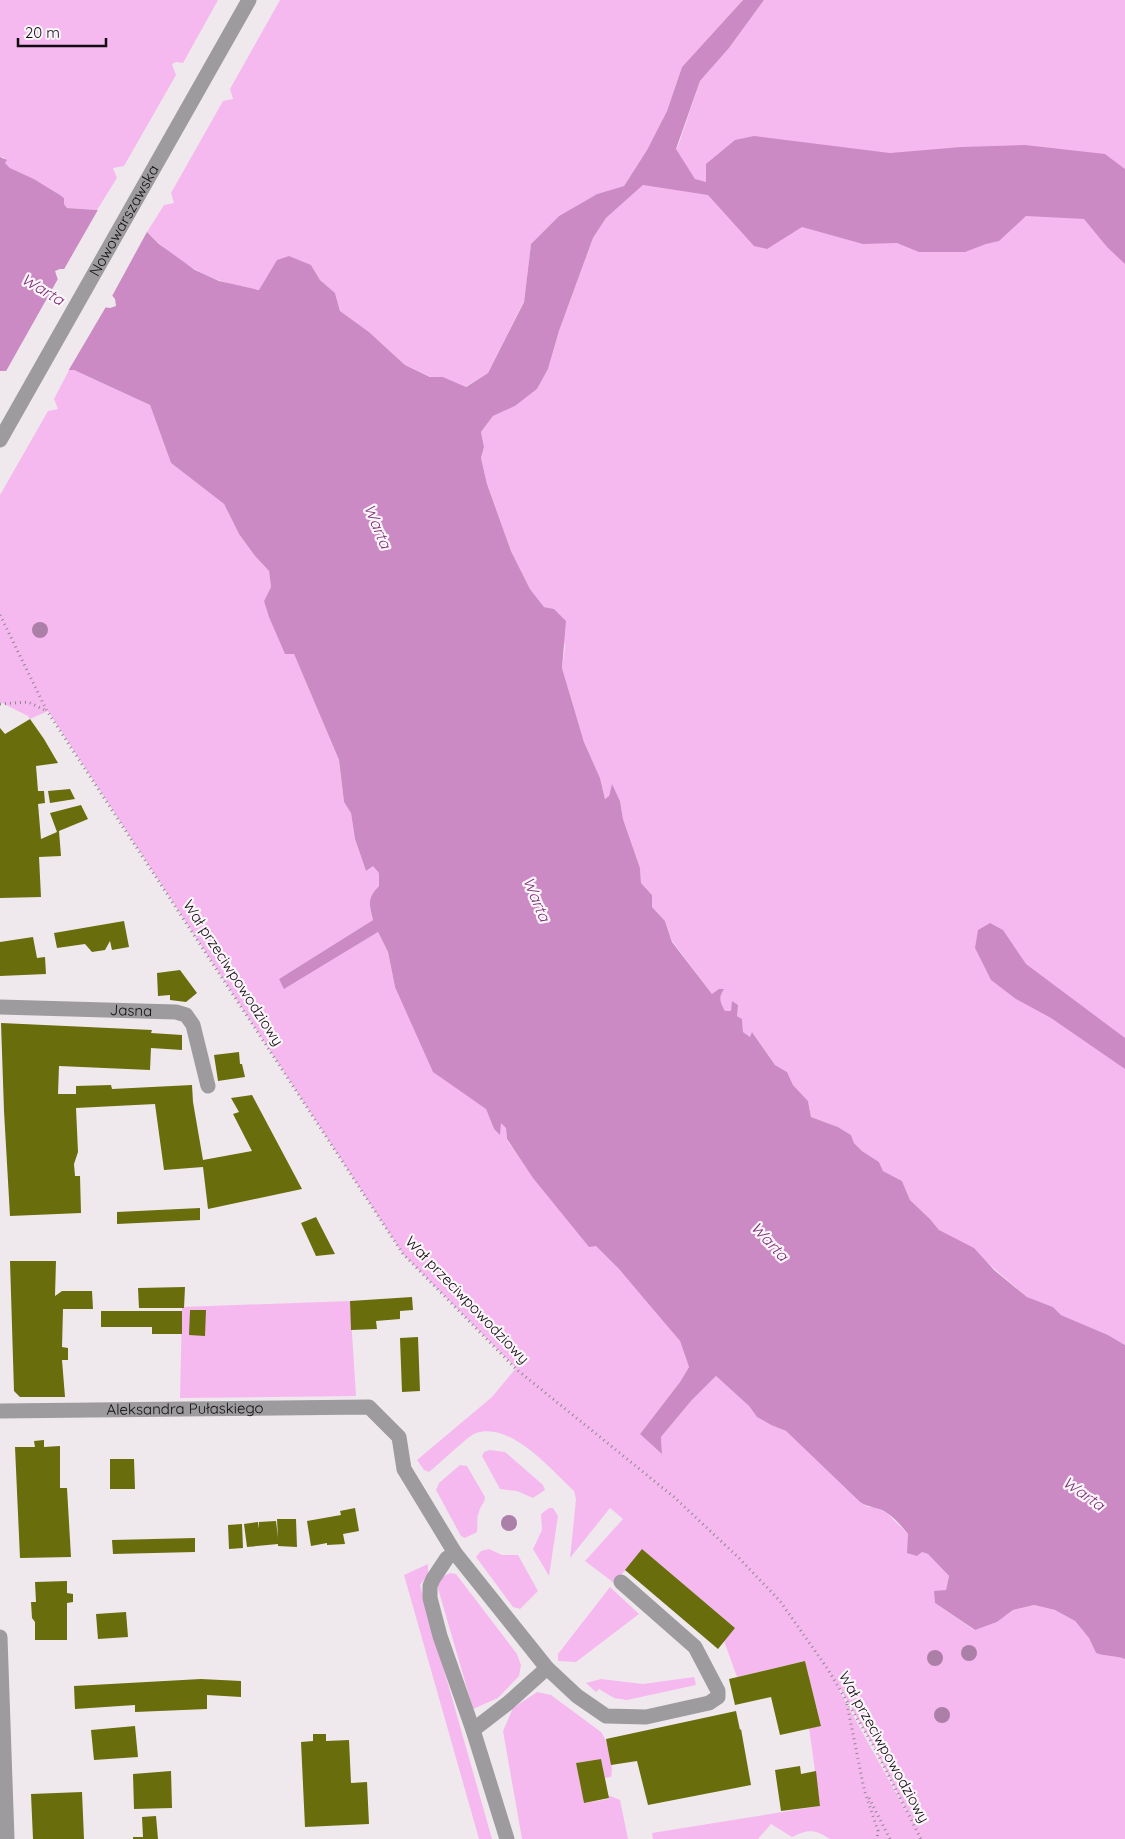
<svg xmlns="http://www.w3.org/2000/svg" width="1125" height="1839" font-family="Quicksand,sans-serif">
	<rect width="100%" height="100%" fill="#efe9ee"/>
	<!-- green -->
	<path fill="#f6b9ef" fill-rule="evenodd" d="M0 0H218L183 63 176 62 172 64 176 75 124 166 113 168 117 178 97 210 67 208 64 204V198L60 195 34 179 10 168 5 163 4 157H0Z
		M280 0H743L682 67 667 111 647 150 624 186 597 194 559 216 531 244 524 301 488 373 465 387 443 377H431L405 365 369 332 340 311 335 293 320 280 311 265 268 277 260 290C246 287 231 285 218 280 191 270 167 252 147 232L164 205 174 203 171 193 223 101 233 99 230 89Z
		M764 0H1125V1345L1108 1335 1061 1315 1053 1307 1027 1297 984 1260 939 1230 930 1219 910 1200 902 1181 883 1171 879 1162 862 1151 854 1143 851 1135 838 1127 811 1117 808 1101 793 1085 787 1072 775 1065 753 1033 750 1037 743 1032 742 1019 731 1012 725 1011 719 1002 720 995 712 994 672 941 665 921 652 907V895L641 883 640 868 623 819 620 801 612 785 609 796 605 799 600 778 584 742 562 668 565 646 554 609 544 607 530 589 511 551 487 484 481 458 484 447 481 432 493 416 515 406 537 389 548 369 559 331 593 238 606 218 643 185 663 172 678 146 700 81 729 48Z
		M69 370H74L150 405 171 463 224 504 239 534 255 556 269 571 271 587 264 601 294 654 339 760 344 802 351 813 355 839 366 871 373 865 379 872V886C367 898 369 904 373 920L279 979 285 988 378 932 388 952 395 987 486 1109 494 1129 499 1134 501 1122 506 1128 507 1140 534 1178 554 1203 619 1269 644 1297 680 1341 689 1367 680 1382 640 1434 662 1453 661 1437 691 1401 716 1376 749 1406 757 1417 771 1425 786 1431 860 1502 868 1507H875L887 1513 908 1534 922 1552 928 1554 949 1576 946 1590 935 1603 974 1630 997 1622 1013 1610 1034 1605 1055 1610 1075 1621 1089 1638 1096 1653C1106 1657 1115 1655 1125 1659V1839H830C814 1829 809 1829 792 1837L771 1824 758 1839H653L652 1833 820 1806 809 1728 821 1725 805 1661 737 1677 724 1641 735 1628 643 1550 614 1583 585 1561 623 1519 610 1508 570 1558 576 1499 574 1491C550 1469 512 1422 476 1433 469 1435 437 1466 429 1472L424 1470 417 1460 492 1397 516 1368 403 1254 48 711 30 719 28 716 0 702V495L48 411 58 409 54 399ZM840 1689 873 1745 912 1822 839 1690Z
		M350 1301 356 1396 180 1398 182 1307Z
		M490 1450 505 1452 543 1485 545 1490 533 1498 517 1491 500 1489 482 1456 484 1452Z
		M460 1465 467 1466 485 1497C485 1503 480 1506 479 1512 476 1519 478 1525 477 1532L465 1538 461 1536 436 1490 439 1483Z
		M549 1508H553L558 1516 549 1576 533 1549 542 1530 541 1514Z
		M489 1549 502 1555H518L538 1591 520 1609 513 1607 476 1557 481 1551Z
		M428 1564V1575L420 1585 492 1839H479L404 1575Z
		M450 1573 456 1574 517 1654 521 1665 519 1676 498 1698 473 1709 437 1585 440 1578Z
		M610 1587 639 1614 576 1662 558 1661V1654Z
		M694 1677 696 1685 627 1700 614 1698 599 1689 596 1692 586 1683 601 1679 643 1684Z
		M537 1692 551 1695 601 1732C609 1744 614 1764 611 1777L605 1778 601 1759 576 1763 584 1803 609 1799 608 1795 620 1800 628 1839H522L503 1731 513 1708Z"/>
	<!-- water -->
	<path fill="#cc8ac4" fill-rule="evenodd" d="M743 0H764L729 48 700 81 676 149 695 179 706 182V164L735 140 754 136 890 153 961 147 1025 145 1105 154 1125 169V264L1107 247 1084 219 1026 216 999 241 986 244 965 252H919L897 243 863 244 802 227 767 249 754 246 708 195 643 185 606 218 593 238 559 331 548 369 537 389 515 406 493 416 481 432 484 447 481 458 487 484 511 551 530 589 544 607 554 609 566 621 562 668 584 742 600 778 605 799 609 796 612 784 620 801 623 819 640 868 641 883 652 895V907L665 921 672 942 712 994 719 989H724C718 998 720 1002 725 1011H731L732 1001 738 1005 737 1016 742 1019 743 1032 750 1037 752 1032 775 1065 787 1072 793 1085 808 1101 811 1117 838 1127 851 1135 854 1143 862 1151 879 1162 883 1171 902 1181 910 1200 930 1219 939 1230 974 1248 994 1270 1027 1297 1053 1307 1061 1315 1108 1335 1125 1345V1659C1115 1655 1106 1657 1096 1653L1089 1638 1075 1621 1055 1610 1034 1605 1013 1610 997 1622 975 1630 935 1603 934 1591 946 1590 949 1576 928 1554 922 1552 917 1556 907 1553 908 1534C902 1527 895 1518 887 1513 879 1507 869 1508 860 1502L786 1431 771 1425 757 1417 749 1406 716 1376 691 1401 661 1437 662 1454 640 1434 680 1382 689 1367 680 1341 619 1269 596 1246 589 1247 533 1178 507 1139 506 1128 501 1123 500 1135 494 1129 486 1109 433 1072 395 987 388 952 378 932 284 989 279 979 373 920C369 904 367 898 379 886V873L373 866 366 871 355 839 351 813 344 802 339 760 294 654H285L269 617 264 601 271 587 269 571 255 556 239 534 224 504 171 463 150 405 74 370 0 371V157L7 160 5 163 10 168 34 179 60 195 64 198V204L67 208 97 210 147 232 159 244 195 270 219 281 259 290 277 260 289 256 311 265 320 280 335 293 340 311 369 332 405 365 430 377H443L466 387 488 373 524 302 531 244 559 216 597 194 624 186 647 150 667 111 682 67ZM60 269H64L110 293 115 299 116 306 110 308 103 307 58 280 55 271Z
		M990 923 1003 930 1026 964 1125 1038V1069L1051 1018 1016 999 991 980 975 948 978 930Z"/>
	<!-- pier -->
	<path fill="#efe9ee" d="M99 208 148 230 111 298 69 273 63 271Z
		M59 277 107 305 67 373H5Z"/>
	<!-- building -->
	<path fill="#696d0c" d="M30 719 44 739 58 763 36 766 38 791H44L45 803 38 804 41 839 57 832 50 813 81 805 88 819 59 831 61 856 39 857 41 897 0 898V728L5 734Z
		M70 789 75 799 50 803 48 791Z
		M124 921 129 947 112 950 110 941 105 950 92 952 85 944 57 948 54 933Z
		M33 937 37 958 45 957 46 974 0 976V942Z
		M180 970 197 993 186 1002 170 1000V995L158 996 157 973Z
		M1 1023 152 1030 151 1033 182 1035V1050L151 1048 150 1070 59 1066 58 1094H76V1086L111 1085 112 1089 192 1085 193 1102 203 1160 252 1151 233 1114 239 1112 231 1098 252 1095 302 1189 208 1209 203 1167 164 1170 155 1104 76 1108 78 1152 74 1164 75 1176H80L81 1213 10 1216 4 1111Z
		M239 1052 240 1064H242L245 1077 218 1081 214 1055Z
		M200 1208V1220L117 1224V1212Z
		M316 1217 335 1254 316 1256 301 1223Z
		M10 1261H56L55 1296 62 1291H92L93 1309H63L62 1347 68 1348V1360H62L65 1397H20L14 1391Z
		M185 1287 184 1308H139L138 1288Z
		M412 1297 413 1310 400 1311V1319L376 1321 377 1329 351 1330 350 1301Z
		M190 1310H206L205 1336 189 1335Z
		M101 1311H182V1334H152V1327H101Z
		M418 1337 420 1391 402 1392 400 1338Z
		M44 1440V1447L60 1446V1488H67L71 1557 20 1558 15 1447H35L34 1441Z
		M110 1459H134L135 1489H110Z
		M355 1508 359 1531 343 1534 345 1544 327 1545V1543L311 1546 307 1521 341 1515 340 1511Z
		M277 1519H296L297 1547 278 1546V1544L247 1547 244 1524 258 1522 259 1529V1522L276 1521 278 1538Z
		M242 1524 243 1548 229 1549 228 1525Z
		M195 1538V1552L113 1554 112 1540Z
		M642 1549 735 1628 718 1649 625 1570Z
		M67 1581V1593L73 1594V1602L67 1603V1640H35V1622L32 1618 31 1602H36L35 1582Z
		M126 1612 128 1637 98 1639 96 1614Z
		M805 1661 821 1726 780 1735 771 1697 735 1705 729 1679Z
		M201 1679 241 1681V1697L207 1695V1709L135 1712V1705L75 1709 74 1686Z
		M736 1711 740 1730 741 1729 751 1785 648 1805 637 1761 611 1765 606 1739Z
		M135 1726 138 1757 94 1760 91 1730Z
		M313 1734H326V1741L349 1740 351 1783 367 1782 369 1824 305 1827 301 1742 313 1741Z
		M601 1759 609 1798 584 1803 576 1763Z
		M800 1766 801 1774 816 1771 820 1806 781 1811 775 1770Z
		M171 1771 172 1808 134 1809 133 1774Z
		M82 1792 84 1839H33L31 1794Z
		M156 1816 158 1839H133V1837H143L142 1817Z"/>
	<g fill="none" stroke-linecap="round" stroke-linejoin="round">
		<!-- path -->
		<path stroke="#8d898d" stroke-width="3" stroke-dasharray="1 4" stroke-linecap="butt" d="M0 615 47 711 403 1254 516 1369 674 1497 739 1558 780 1601 827 1668 873 1745 921 1839
			M0 704 28 702 47 711
			M847 1704 864 1789 878 1831 877 1839
			M869 1798 890 1839"/>
		<!-- minor -->
		<g stroke="#9d9b9d" stroke-width="15">
			<path id="s1" d="M0 440 249 0"/>
			<path id="s2" d="M0 1007 176 1012 186 1015 193 1025 208 1086"/>
			<path id="s3" d="M0 1411 369 1407 399 1437 404 1469 455 1553 547 1668 577 1696 606 1716 646 1717 709 1703 718 1697V1691L695 1647 621 1582"/>
			<path d="M455 1553 447 1558 433 1579 430 1586V1598L440 1636 473 1730 507 1839"/>
			<path d="M0 1637 7 1839"/>
			<path d="M473 1730 508 1703 547 1668"/>
		</g>
	</g>
	<!-- trees -->
	<g fill="#ac7fa8">
		<circle cx="40" cy="630" r="8"/>
		<circle cx="509" cy="1523" r="8"/>
		<circle cx="969" cy="1653" r="8"/>
		<circle cx="935" cy="1658" r="8"/>
		<circle cx="942" cy="1715" r="8"/>
	</g>
	<g text-anchor="middle" stroke-width="4.5" stroke-linejoin="round" paint-order="stroke">
		<!-- street labels -->
		<g font-size="15" fill="#0f0d0f" stroke="#fcf6fb">
			<text dy="5" stroke="none"><textPath href="#s1" startOffset="252">Nowowarszawska</textPath></text>
			<text transform="translate(233 973) rotate(57)" y="5">Wał przeciwpowodziowy</text>
			<text dy="5" stroke="none"><textPath href="#s2" startOffset="131">Jasna</textPath></text>
			<text transform="translate(467 1300) rotate(46)" y="5">Wał przeciwpowodziowy</text>
			<text dy="5" stroke="none"><textPath href="#s3" startOffset="185">Aleksandra Pułaskiego</textPath></text>
			<text transform="translate(884 1747) rotate(61)" y="5">Wał przeciwpowodziowy</text>
		</g>
		<!-- water labels -->
		<g font-size="16" font-style="italic" fill="#80337b" stroke="#fcf6fb">
			<text transform="translate(43 289) rotate(31)" y="6">Warta</text>
			<text transform="translate(378 526) rotate(67)" y="6">Warta</text>
			<text transform="translate(537 899) rotate(67)" y="6">Warta</text>
			<text transform="translate(770 1241) rotate(47)" y="6">Warta</text>
			<text transform="translate(1084 1493) rotate(35)" y="6">Warta</text>
		</g>
	</g>
	<!-- scale -->
	<path d="M18 38v8h88v-8" fill="none" stroke="#0f0d0f" stroke-width="2.5"/>
	<text x="25" y="38" font-size="15" fill="#0f0d0f" stroke="#fcf6fb" stroke-width="4" paint-order="stroke">20 m</text>
</svg>
